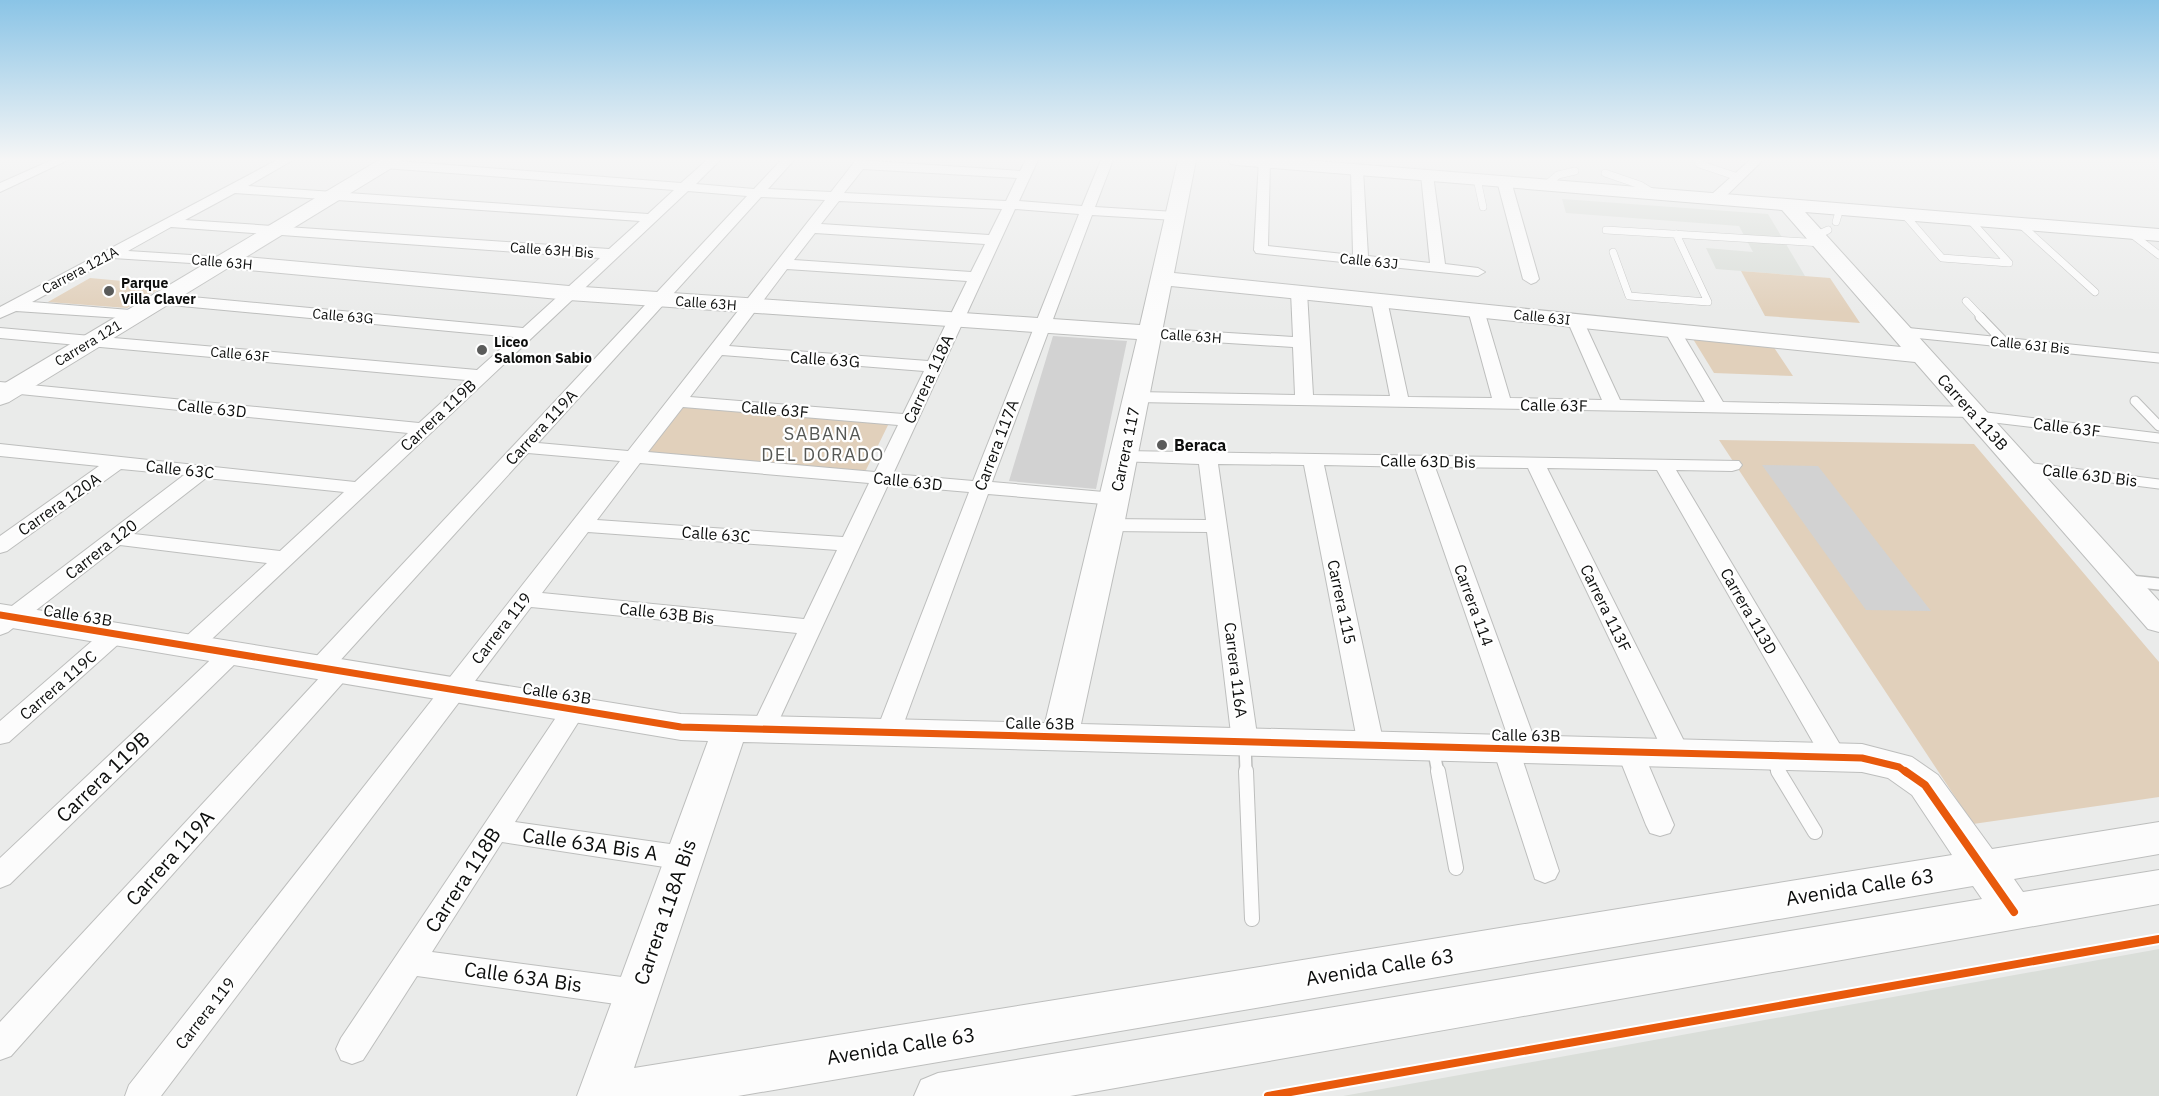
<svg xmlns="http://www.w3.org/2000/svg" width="2159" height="1096" font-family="'IBM Plex Sans',sans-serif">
	<rect width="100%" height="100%" fill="#eaebea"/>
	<!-- built -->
	<path fill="#daded9" d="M1562 199 1768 214 1805 276 1716 269 1706 248 1753 252 1739 226 1566 213Z
		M2159 949V1096H1343Z"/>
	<!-- green -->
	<path fill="#e1d0bb" d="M1741 271 1830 278 1860 323 1765 316Z
		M90 278 166 285 127 308 48 302Z
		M1693 339 1773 346 1793 376 1714 373Z
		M681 404 890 421 865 472 643 453Z
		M1719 440 1974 444 2159 662V797L1973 824Z"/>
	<!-- building -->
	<path fill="#d2d2d2" d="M1053 336 1127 341 1096 489 1009 481Z
		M1762 465 1818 466 1931 611 1866 610Z"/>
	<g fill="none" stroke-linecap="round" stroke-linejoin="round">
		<!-- lane-far3 casing -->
		<g stroke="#bdbebd" stroke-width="8">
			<path id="lane-far3" d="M1698 160 1699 164 1738 177
				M1605 173 1640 185 1653 193
				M1477 179 1483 207
				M1546 185 1558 175 1575 171
				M1904 214 1942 258 2009 263 1969 219
				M1836 222 1840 208
				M2019 223 2095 292
				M1606 230 1822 243
				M2129 232 2159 255
				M1815 236 1828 230
				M1613 252 1629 296 1708 302 1676 234
				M1966 301 1982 318"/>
		</g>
		<!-- lane-far2 casing -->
		<g stroke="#bdbebd" stroke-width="11">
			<path id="lane-far2" d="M1980 317 2005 343
				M1903 332 2159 358
				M2135 401 2159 426
				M1978 416 2159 438
				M2025 467 2159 484"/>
		</g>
		<!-- lane-far1 casing -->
		<g stroke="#bdbebd" stroke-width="14">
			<path id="lane-far1" d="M2130 581 2159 584
				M1245 742 1246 773
				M1433 747 1438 773
				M1771 759 1779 773"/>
		</g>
		<!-- lane casing -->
		<g stroke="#bdbebd" stroke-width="16">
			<path id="lane" d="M1246 771 1252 919
				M1438 771 1456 868
				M1778 771 1815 832"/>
		</g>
		<!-- street casing -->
		<g stroke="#bdbebd" stroke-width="2">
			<path id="street" d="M52 160H68L0 192V183Z
				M277 160H293L248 186 648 214 674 190 384 168 378 164 384 160 681 183 707 160H720L696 184 754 189 781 160H794L768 189 831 192 856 160 1020 171 1026 160H1038L1019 201 1082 206 1101 160H1113L1095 207 1175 212 1182 216 1175 220 1092 215 992 482 1115 493 1122 495 1125 499 1122 503 1115 505 988 494 898 739 889 741 880 739 876 732 969 492 888 485 775 729 772 736 763 738 754 736 751 729 797 633 531 607 161 1096H125L129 1085 620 461 528 453 337 664 348 665 352 671 348 677 11 1056 0 1060V1022L322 675 311 674 307 668 311 662 747 196 688 191 197 653 189 655 181 653 177 647 181 641 267 563 120 545 8 632 0 635V615L184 475 121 469 7 551 0 553V536L99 466 0 456V444L355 482 408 433 0 392V382L419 423 466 380 0 338V328L477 370 514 337 160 304 152 299 160 294 523 328 600 258 171 227 128 251 222 257 229 261 222 265 113 258 32 302 142 311 144 314 142 317 136 319 16 311 0 318V307ZM863 169 1017 178 1006 201 844 193ZM235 193 640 221 609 249 185 220ZM761 197 825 200 628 451 538 443ZM839 201 1002 209 989 235 821 224ZM1015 209 1079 214 973 481 893 474ZM815 233 985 244 971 272 794 260ZM787 269 967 281 928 361 729 346ZM722 355 924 371 903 414 690 397ZM683 407 898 425 875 472 648 452ZM640 463 869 483 843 537 597 520ZM206 478 344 492 280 551 134 534ZM588 532 837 550 804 619 542 593Z
				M1259 160 1270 162 1268 246 1353 255 1351 170 1357 166 1363 170 1368 256 1430 263 1421 175 1427 171 1433 175 1445 264 1478 268 1485 272 1478 276 1256 253 1254 250Z
				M1750 160H1763L1721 201H1711L1709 198 1711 195Z
				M1504 177 1511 181 1539 279 1536 282 1531 284 1523 279 1497 181Z
				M1299 287 1307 292 1313 395 1390 396 1371 300 1379 295 1387 300 1408 397 1492 398 1468 310 1476 305 1484 310 1510 398 1602 400 1567 320 1575 315 1583 320 1620 400 1705 402 1664 330 1672 325 1680 330 1723 402 1973 407 1979 408 1982 412 1979 416 1973 417 1136 402 1130 401 1127 397 1130 393 1136 392 1295 395 1293 347 1150 338 1142 333 1150 328 1293 337 1291 292Z
				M1124 451 1739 461 1742 465 1739 469 1732 471 1676 470 1848 758 1844 765 1835 768 1826 765 1657 470 1547 468 1690 753 1686 760 1677 763 1668 760 1664 753 1528 468 1435 467 1538 749 1534 756 1522 758 1559 871 1555 879 1545 883 1535 879 1493 749 1497 742 1509 740 1415 467 1324 465 1384 745 1380 752 1371 755 1362 752 1358 745 1304 465 1218 464 1258 742 1254 749 1245 752 1236 749 1232 742 1207 532 1109 531 1102 529 1099 525 1102 521 1109 519 1206 520 1199 464 1117 461 1114 457 1117 453Z
				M115 626 123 628 126 634 123 640 9 742 0 744V721L107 628Z
				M231 646 239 648 243 654 239 660 10 884 0 888V858L223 648Z
				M574 701 583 704 586 710 515 822 684 846 694 850 698 858 694 866 684 870 502 842 432 952 637 979 648 983 652 993 648 1003 637 1007 417 976 363 1060 352 1064 341 1060 336 1049 341 1038 565 704Z
				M1630 742 1639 745 1643 752 1674 825 1670 833 1660 836 1650 833 1646 825 1617 752 1621 745Z"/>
		</g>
		<!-- secondary casing -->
		<g stroke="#bdbebd" stroke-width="2">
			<path id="secondary" d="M379 160H401L398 164 246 257 569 286 1140 325 1178 160H1196L1174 273 1901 347 1782 210 1237 165 1231 164 1228 160H1304L2159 229V241L1805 212 2159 601V632L2148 629 1915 362 1171 286 1124 525 1081 724 1862 744 1912 757 1938 775 1992 849 2159 822V854L2014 879 2023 892 2159 870V904L1070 1096H914L921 1080 938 1073 1982 899 1973 886 738 1096H577L708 741 681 740 0 626V604L681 714 1045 723 1137 339 569 300 228 268 9 402 0 405V386ZM743 742 1862 772 1888 778 1912 795 1952 855 634 1068Z"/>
		</g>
		<!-- lane-far3 -->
		<use href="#lane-far3" stroke="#fcfcfc" stroke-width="7"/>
		<!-- lane-far2 -->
		<use href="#lane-far2" stroke="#fcfcfc" stroke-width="9"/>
		<!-- lane-far1 -->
		<use href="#lane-far1" stroke="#fcfcfc" stroke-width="11"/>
		<!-- lane -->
		<use href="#lane" stroke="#fcfcfc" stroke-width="14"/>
		<!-- street -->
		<use href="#street" fill="#fcfcfc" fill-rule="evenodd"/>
		<!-- secondary -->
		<use href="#secondary" fill="#fcfcfc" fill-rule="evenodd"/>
		<!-- cycleway-far1 casing -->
		<g stroke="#fff" stroke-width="10">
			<path id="cycleway-far1" d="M0 615 681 727 1862 758 1899 767 1907 773"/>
		</g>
		<!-- cycleway casing -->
		<g stroke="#fff" stroke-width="12">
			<path id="cycleway" d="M1905 771 1925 785 2014 912
				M1268 1096 2159 939"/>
		</g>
		<!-- cycleway-far1 -->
		<use href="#cycleway-far1" stroke="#e8590c" stroke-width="7"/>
		<!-- cycleway -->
		<use href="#cycleway" stroke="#e8590c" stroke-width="8"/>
	</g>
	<!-- sky -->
	<linearGradient id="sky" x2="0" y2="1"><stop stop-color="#8ac4e6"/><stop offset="0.51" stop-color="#f6f6f6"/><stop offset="1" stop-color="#f6f6f6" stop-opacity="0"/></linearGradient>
	<rect width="2159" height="313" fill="url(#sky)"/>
	<!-- markers -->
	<g fill="#5a5b5a" stroke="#fff" stroke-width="2">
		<circle cx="109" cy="291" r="6"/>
		<circle cx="482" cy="350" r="6"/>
		<circle cx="1162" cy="445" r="6"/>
	</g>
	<g text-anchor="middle" stroke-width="4.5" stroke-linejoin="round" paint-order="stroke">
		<!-- far-street labels -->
		<g font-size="14" fill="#0d0e0d" stroke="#fff">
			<text transform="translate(552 250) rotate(4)" y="5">Calle 63H Bis</text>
			<text transform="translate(1369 261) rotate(6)" y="5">Calle 63J</text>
			<text transform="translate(222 262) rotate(5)" y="5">Calle 63H</text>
			<text transform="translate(80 270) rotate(-28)" y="5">Carrera 121A</text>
			<text transform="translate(706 303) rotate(4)" y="5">Calle 63H</text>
			<text transform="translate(343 316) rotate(5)" y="5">Calle 63G</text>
			<text transform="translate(1542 317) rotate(6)" y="5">Calle 63I</text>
			<text transform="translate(1191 336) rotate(4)" y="5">Calle 63H</text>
			<text transform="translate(88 343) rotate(-31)" y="5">Carrera 121</text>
			<text transform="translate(2030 345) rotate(6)" y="5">Calle 63I Bis</text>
			<text transform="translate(240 354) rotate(5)" y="5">Calle 63F</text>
		</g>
		<!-- far-poi labels -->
		<g font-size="14" font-weight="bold" fill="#0d0e0d" stroke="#fff" text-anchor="start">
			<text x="121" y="288">Parque<tspan x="121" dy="16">Villa Claver</tspan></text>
			<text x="494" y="347">Liceo<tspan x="494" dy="16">Salomon Sabio</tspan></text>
		</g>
		<!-- street labels -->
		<g font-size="16" fill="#0d0e0d" stroke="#fff">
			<text transform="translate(825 359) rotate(4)" y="6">Calle 63G</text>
			<text transform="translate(928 379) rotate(-65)" y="6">Carrera 118A</text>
			<text transform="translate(1554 405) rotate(1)" y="6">Calle 63F</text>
			<text transform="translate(212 408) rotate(6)" y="6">Calle 63D</text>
			<text transform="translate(775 409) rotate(5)" y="6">Calle 63F</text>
			<text transform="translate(1973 412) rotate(48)" y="6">Carrera 113B</text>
			<text transform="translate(438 415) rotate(-43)" y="6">Carrera 119B</text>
			<text transform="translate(541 427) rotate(-47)" y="6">Carrera 119A</text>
			<text transform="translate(2067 427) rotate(7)" y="6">Calle 63F</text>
			<text transform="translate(996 445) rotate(-69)" y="6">Carrera 117A</text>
			<text transform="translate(1125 449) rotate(-78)" y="6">Carrera 117</text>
			<text transform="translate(1428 461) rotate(1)" y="6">Calle 63D Bis</text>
			<text transform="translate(180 469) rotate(6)" y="6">Calle 63C</text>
			<text transform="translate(2090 475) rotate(7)" y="6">Calle 63D Bis</text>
			<text transform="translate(908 481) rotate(6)" y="6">Calle 63D</text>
			<text transform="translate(59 504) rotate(-35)" y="6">Carrera 120A</text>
			<text transform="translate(716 534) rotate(4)" y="6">Calle 63C</text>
			<text transform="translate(101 549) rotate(-38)" y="6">Carrera 120</text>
			<text transform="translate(1342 602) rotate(78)" y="6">Carrera 115</text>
			<text transform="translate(1474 605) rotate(70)" y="6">Carrera 114</text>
			<text transform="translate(1606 608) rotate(64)" y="6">Carrera 113F</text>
			<text transform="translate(1749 611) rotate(60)" y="6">Carrera 113D</text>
			<text transform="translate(667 613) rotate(6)" y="6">Calle 63B Bis</text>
			<text transform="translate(78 615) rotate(9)" y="6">Calle 63B</text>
			<text transform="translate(501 628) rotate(-52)" y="6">Carrera 119</text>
			<text transform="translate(1236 670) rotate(83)" y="6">Carrera 116A</text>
			<text transform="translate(58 685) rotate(-41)" y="6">Carrera 119C</text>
			<text transform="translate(557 693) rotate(9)" y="6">Calle 63B</text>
			<text transform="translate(1040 723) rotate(1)" y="6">Calle 63B</text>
			<text transform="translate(1526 735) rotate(1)" y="6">Calle 63B</text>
			<text transform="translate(205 1013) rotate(-52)" y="6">Carrera 119</text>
		</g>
		<!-- poi labels -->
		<g font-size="16" font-weight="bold" fill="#0d0e0d" stroke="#fff" text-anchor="start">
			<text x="1174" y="451">Beraca</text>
		</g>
		<!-- neighbourhood labels -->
		<g font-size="18" letter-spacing="1.5" fill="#565855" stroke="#fff">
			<text x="823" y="440">SABANA<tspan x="823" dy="21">DEL DORADO</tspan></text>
		</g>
		<!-- near-street labels -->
		<g font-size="20" fill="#0d0e0d" stroke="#fff">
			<text transform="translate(103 777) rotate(-44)" y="7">Carrera 119B</text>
			<text transform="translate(590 844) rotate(8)" y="7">Calle 63A Bis A</text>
			<text transform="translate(170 858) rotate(-48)" y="7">Carrera 119A</text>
			<text transform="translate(463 880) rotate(-57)" y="7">Carrera 118B</text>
			<text transform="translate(1860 887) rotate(-9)" y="7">Avenida Calle 63</text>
			<text transform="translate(665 912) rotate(-71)" y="7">Carrera 118A Bis</text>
			<text transform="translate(1380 967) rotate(-9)" y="7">Avenida Calle 63</text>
			<text transform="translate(523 977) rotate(8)" y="7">Calle 63A Bis</text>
			<text transform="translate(901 1046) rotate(-9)" y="7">Avenida Calle 63</text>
		</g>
	</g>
</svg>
